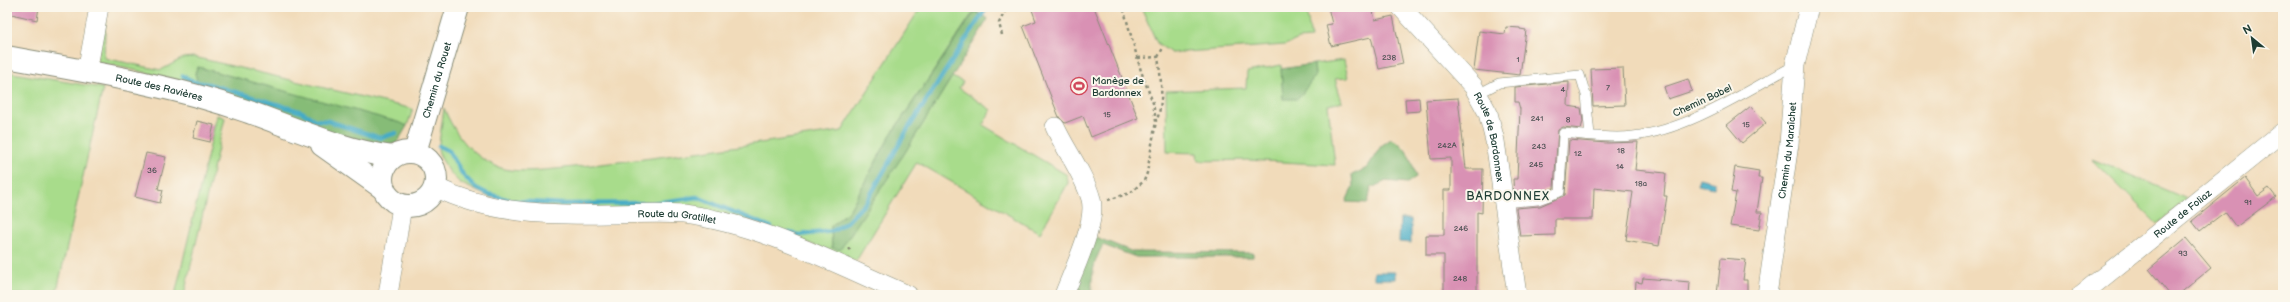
<svg xmlns="http://www.w3.org/2000/svg" width="2290" height="302" font-family="'Balsamiq Sans',sans-serif">
	<rect width="100%" height="100%" fill="#fbf7ec"/>
	<filter id="ink" filterUnits="userSpaceOnUse"><feTurbulence type="fractalNoise" baseFrequency=".025" numOctaves="2"/><feDisplacementMap in="SourceGraphic" scale="8" xChannelSelector="R" yChannelSelector="G"/><feConvolveMatrix kernelMatrix="1 2 1 2 8 2 1 2 1" color-interpolation-filters="sRGB"/></filter>
	<filter id="wash" filterUnits="userSpaceOnUse"><feTurbulence type="fractalNoise" baseFrequency=".012" numOctaves="4" result="noise"/><feDisplacementMap in="SourceGraphic" scale="16" xChannelSelector="R" yChannelSelector="G"/><feGaussianBlur stdDeviation="0.9" result="paint"/><feColorMatrix in="noise" values="0 0 0 0 0 0 0 0 0 0 0 0 0 0 0 0 0 1.4 0 .05"/><feComposite in="paint" operator="in"/></filter>
	<g filter="url(#wash)">
		<rect width="100%" height="100%" fill="#f1dbba"/>
		<!-- green -->
		<path fill="#a8dc8b" stroke="#648c60" d="M106 7 104 58 161 70 183 58 194 57 413 109 407 126 198 67 195 73 198 84 97 62Z
			M921 7H982L978 13 974 11 890 136 849 211 831 226 832 248 904 154 952 77 963 82 959 88 991 110 983 125 1067 175 1068 183 1040 233 917 162 856 261 750 221 550 207 489 197 460 183 451 174 441 158 438 150 444 108C454 134 474 159 501 168 522 175 569 167 592 165 676 156 759 143 842 131Z
			M1141 7H1306L1311 38 1299 39 1285 45 1171 53 1157 43Z
			M1344 60 1348 78 1335 79 1342 102 1328 105 1335 165 1247 160 1198 161 1197 153 1167 152 1166 91 1246 88 1247 72 1281 65 1283 99 1315 76 1314 64Z
			M7 72 103 88 56 295H7Z
			M217 115 225 118 184 295H175Z
			M2092 159 2187 199 2157 224Z"/>
		<!-- forest -->
		<path fill="#86bc77" stroke="#527c56" d="M975 11 988 19 904 154 840 250 832 248 831 226 849 211 890 136Z
			M1314 64 1315 76 1298 99H1283L1281 69Z
			M198 67 401 123 407 126 397 143 380 148 344 137 198 84 195 73Z
			M1391 139C1407 144 1412 162 1416 177L1407 183 1386 181 1371 188 1368 203 1346 202 1353 186 1352 175 1367 168 1381 146Z
			M1093 236 1133 252 1253 253V257H1136L1103 245C1093 262 1091 276 1092 295H1071Z"/>
		<!-- water -->
		<path fill="#45abc5" stroke="#32747c" d="M1699 178 1715 182 1714 188 1697 185Z
			M1400 219H1411V243L1399 242Z
			M1374 272H1395V279H1374Z"/>
		<g fill="none" stroke-linecap="round" stroke-linejoin="round">
			<!-- stream -->
			<path stroke="#45abc5" stroke-width="4.5" d="M183 76 194 82 208 84 273 103 302 112 315 120 328 121 380 138 396 133
				M439 146 449 151 463 175 476 188 488 194 513 201 562 204 654 203 697 197 771 227
				M789 233 799 235 833 231 847 222 867 201 906 132 987 7"/>
		</g>
		<g id="blocks">
			<!-- building -->
			<path fill="#d991b4" d="M7 7H39L37 20 7 13Z
				M1031 7H1094L1138 118 1091 137 1083 116 1065 123 1059 117 1023 26 1036 21Z
				M1328 7H1372L1375 20 1393 16 1403 64 1379 69 1371 37 1331 46 1326 25 1332 24Z
				M1506 27 1520 28V29L1526 30 1520 75 1474 70 1479 31 1505 34Z
				M1623 68 1625 105 1593 106 1591 69Z
				M1688 79 1692 91 1668 99 1664 87Z
				M1569 82 1568 106 1581 108 1583 121 1581 129 1563 127 1558 130 1554 188 1537 194 1514 196 1513 179H1517L1520 109 1518 102H1515V87Z
				M1419 98 1420 111 1406 112 1405 99Z
				M1458 98 1466 169H1483L1482 213 1477 212V295H1444V255H1426V235H1444V190H1451V158L1431 159 1426 100Z
				M1751 106 1766 123 1742 143 1727 125Z
				M197 121 214 125 210 142 193 138Z
				M1569 140 1607 143 1638 142 1635 170 1666 173 1664 196H1667L1659 246 1626 240 1633 192 1594 188 1593 219H1555V235L1520 236 1516 208 1540 206 1565 195Z
				M146 153 166 157 158 189 163 190 160 203 135 197Z
				M1735 167 1759 171 1758 178H1762L1757 212H1762L1759 230 1730 226 1736 193 1731 192Z
				M2245 178 2258 196 2269 188 2276 197 2236 227 2225 212 2200 231 2192 221Z
				M2186 238 2211 268 2178 295H2170L2149 269Z
				M1721 258 1746 260 1743 280H1747V295H1717Z
				M1643 278 1690 282 1689 295H1635L1636 282 1642 283Z"/>
		</g>
	</g>
	<g filter="url(#ink)">
		<use href="#blocks" fill-opacity="0" stroke="#888c77" stroke-width="1"/>
		<g fill="none" stroke-linecap="round" stroke-linejoin="round">
			<!-- lane casing -->
			<g stroke="#888c77" stroke-width="10">
				<path id="lane" d="M1478 94 1499 83 1580 75 1586 95 1590 135
					M1503 203 1538 200 1560 192 1563 133C1586 135 1611 139 1633 136 1689 130 1746 91 1795 65"/>
			</g>
			<!-- street casing -->
			<g stroke="#888c77" stroke-width="20">
				<g id="street">
					<path id="s1" d="M1401 7 1473 86 1488 113 1495 141 1517 295"/>
					<path d="M87 72 99 7"/>
					<path d="M1055 127C1066 151 1084 174 1091 199 1097 223 1073 271 1064 295"/>
					<path id="s2" d="M435 187C490 214 547 215 607 214 632 214 658 212 683 214 762 224 836 264 908 295"/>
					<path d="M388 295 402 206"/>
					<path id="s3" d="M1767 295 1789 144 1795 65 1809 7"/>
					<path id="s4" d="M2081 295 2283 132"/>
				</g>
			</g>
			<!-- secondary casing -->
			<g stroke="#888c77" stroke-width="24">
				<g id="secondary">
					<path id="s5" d="M7 57C87 72 169 84 246 111 294 128 342 150 392 157"/>
					<path d="M322 145 384 189"/>
					<circle cx="409" cy="179" r="27"/>
					<path id="s6" d="M415 152 458 7"/>
				</g>
			</g>
			<!-- path -->
			<path stroke="#888c77" stroke-width="2.5" stroke-dasharray="3 3" stroke-linecap="butt" d="M1002 35 999 23 1007 7
				M1158 57 1163 48
				M1138 58 1158 57C1161 79 1164 99 1157 120
				M1108 200 1130 193 1144 181 1147 173 1156 121 1153 103 1141 71 1123 7
				M848 250 852 246"/>
			<!-- lane -->
			<use href="#lane" stroke="#fff" stroke-width="9"/>
			<!-- street -->
			<use href="#street" stroke="#fff" stroke-width="19"/>
			<!-- secondary -->
			<use href="#secondary" stroke="#fff" stroke-width="22"/>
		</g>
	</g>
	<!-- icons -->
	<defs>
		<g id="stadium-ring" transform="scale(0.9)"><circle r="9.5" fill="#fbf7ec" stroke="#d1495b" stroke-width="1.5"/><path d="M0-5a6.5 5 0 1 0 0 10a6.5 5 0 1 0 0-10ZM-3.5-1.8h7v3.6h-7Z" fill="#d1495b"/></g>
	</defs>
	<g fill-rule="evenodd">
		<use href="#stadium-ring" x="1079" y="86"/>
	</g>
	<g text-anchor="middle" stroke-width="4" stroke-linejoin="round" paint-order="stroke">
		<!-- number labels -->
		<g font-size="8" fill="#4e5254">
			<text x="1389" y="60">238</text>
			<text x="1518" y="62">1</text>
			<text x="1608" y="90">7</text>
			<text x="1563" y="92">4</text>
			<text x="1107" y="117">15</text>
			<text x="1537" y="121">241</text>
			<text x="1568" y="122">8</text>
			<text x="1746" y="127">15</text>
			<text x="1447" y="148">242A</text>
			<text x="1539" y="149">243</text>
			<text x="1621" y="153">18</text>
			<text x="1578" y="156">12</text>
			<text x="1536" y="167">245</text>
			<text x="1620" y="169">14</text>
			<text x="152" y="173">36</text>
			<text x="1641" y="186">18a</text>
			<text x="2248" y="205">91</text>
			<text x="1461" y="231">246</text>
			<text x="2183" y="256">93</text>
			<text x="1460" y="281">248</text>
		</g>
		<!-- street labels -->
		<g font-size="10" fill="#1f3d34" stroke="#fbf7ec">
			<text dy="4" stroke="none"><textPath href="#s6" startOffset="75">Chemin du Rouet</textPath></text>
			<text dy="4" stroke="none"><textPath href="#s5" startOffset="155">Route des Ravières</textPath></text>
			<text transform="translate(1702 100) rotate(-25)" y="4">Chemin Babel</text>
			<text dy="4" stroke="none"><textPath href="#s1" startOffset="161">Route de Bardonnex</textPath></text>
			<text dy="4" stroke="none"><textPath href="#s3" startOffset="146">Chemin du Maraîchet</textPath></text>
			<text dy="4" stroke="none"><textPath href="#s4" startOffset="130">Route de Foliaz</textPath></text>
			<text dy="4" stroke="none"><textPath href="#s2" startOffset="246">Route du Gratillet</textPath></text>
		</g>
		<!-- poi labels -->
		<g font-size="10" fill="#1f3d34" stroke="#fbf7ec" text-anchor="start">
			<text x="1092" y="84">Manège de<tspan x="1092" dy="12">Bardonnex</tspan></text>
		</g>
		<!-- quarter labels -->
		<g font-size="12" letter-spacing="1" fill="#1f3d34" stroke="#fbf7ec">
			<text x="1508" y="200">BARDONNEX</text>
		</g>
	</g>
	<!-- margin -->
	<rect width="2290" height="302" fill="none" stroke="#fbf7ec" stroke-width="24"/>
	<!-- north arrow -->
	<g transform="translate(2252 38) rotate(331)" stroke="#fbf7ec" stroke-width="3" paint-order="stroke">
	<path d="M0-3L7 15L0 10L-7 15Z" fill="#1f3d34"/>
	<text y="-6" font-size="11" font-weight="bold" text-anchor="middle" fill="#1f3d34">N</text>
	</g>
</svg>
